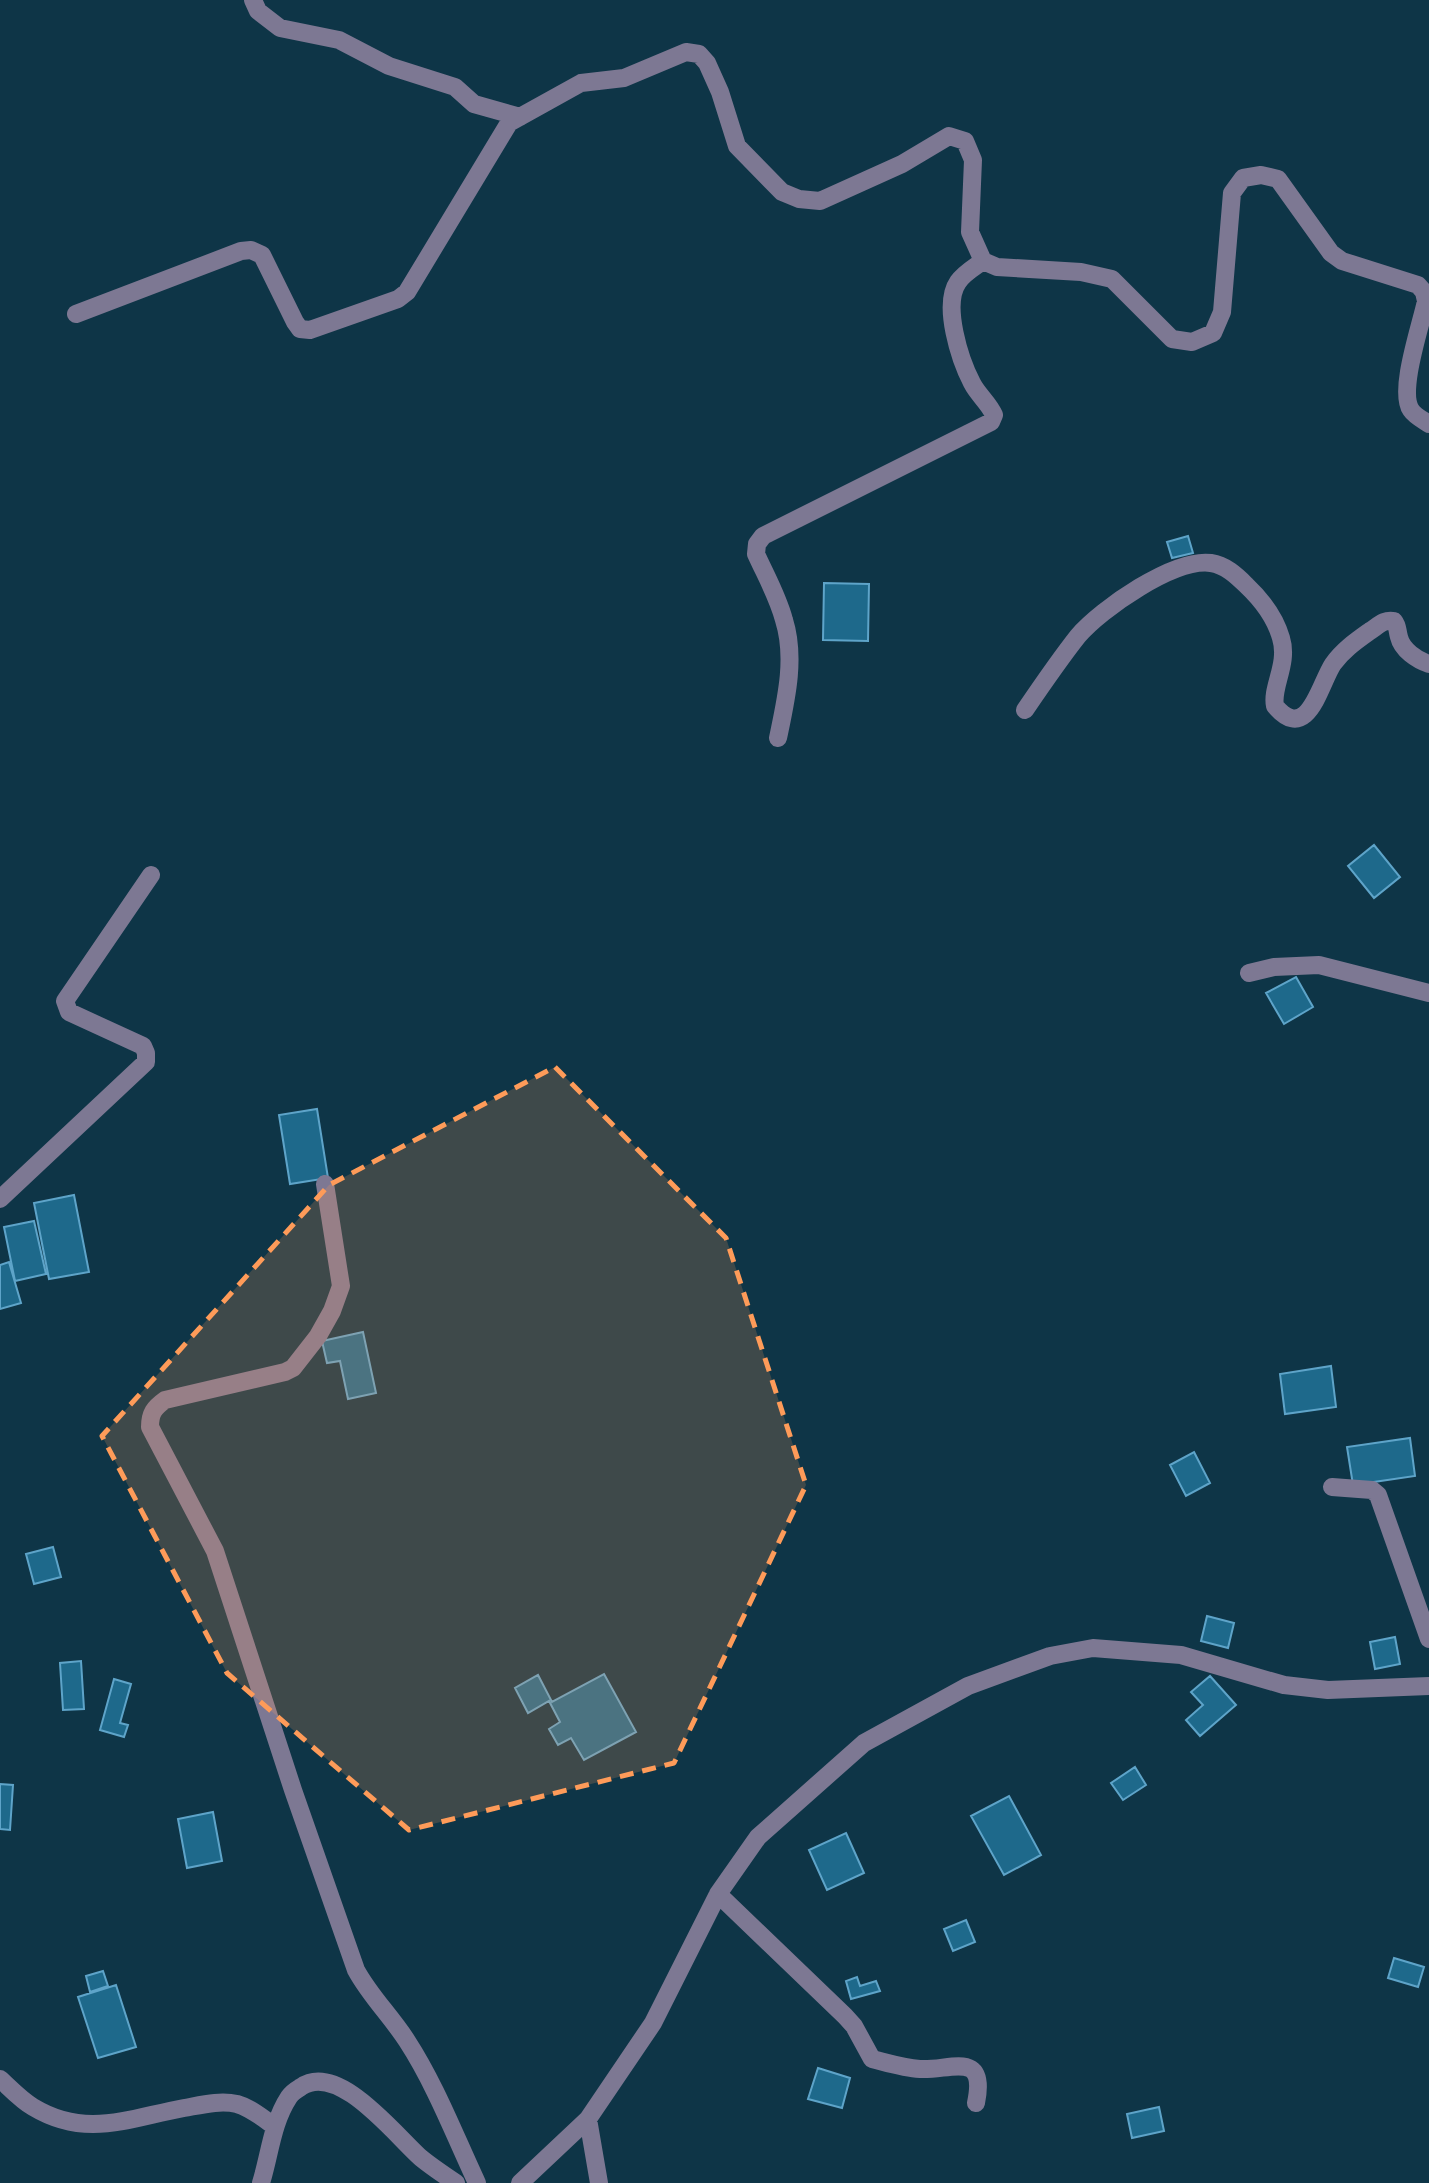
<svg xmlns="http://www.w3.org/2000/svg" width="1429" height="2183" font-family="'Open Sans',sans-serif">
	<rect width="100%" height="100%" fill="#0e3547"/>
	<!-- building -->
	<path fill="#1e698b" stroke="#5ea4c9" stroke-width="2" d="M1188 536 1193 553 1172 558 1167 542Z
		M824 583 869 584 868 641 823 640Z
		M1374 845 1400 877 1374 898 1348 866Z
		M1296 977 1313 1007 1284 1024 1266 993Z
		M317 1109 328 1178 290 1184 279 1115Z
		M74 1195 89 1272 49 1279 34 1203Z
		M34 1221 46 1274 15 1281 4 1227Z
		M9 1262 21 1303 0 1309V1265Z
		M363 1332 376 1393 348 1399 340 1361 327 1363 322 1341Z
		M1331 1366 1336 1407 1285 1414 1280 1374Z
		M1410 1438 1415 1476 1353 1485 1347 1447Z
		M1194 1452 1210 1483 1186 1496 1170 1465Z
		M53 1547 61 1577 34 1584 26 1554Z
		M1207 1616 1234 1623 1228 1648 1201 1641Z
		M1395 1637 1400 1664 1375 1669 1370 1642Z
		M81 1661 84 1709 63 1710 60 1663Z
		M604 1674 636 1732 584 1760 571 1738 558 1745 549 1729 560 1722 549 1701 528 1713 515 1688 538 1675 552 1702Z
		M1210 1676 1236 1705 1200 1736 1186 1720 1203 1705 1191 1692Z
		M114 1679 131 1684 120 1723 128 1725 124 1737 100 1730Z
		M1135 1767 1146 1785 1123 1800 1111 1783Z
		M0 1784 13 1785 10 1830 0 1829Z
		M1009 1796 1041 1855 1004 1875 971 1816Z
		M213 1812 222 1861 187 1868 178 1819Z
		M846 1833 864 1873 827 1890 809 1850Z
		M966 1920 975 1942 953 1951 944 1929Z
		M1394 1958 1424 1967 1418 1987 1388 1978Z
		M103 1971 108 1986 90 1992 86 1976Z
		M857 1977 860 1986 876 1981 880 1991 851 1999 846 1981Z
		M116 1985 136 2047 98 2058 78 1997Z
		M818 2068 850 2078 842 2108 808 2099Z
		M1159 2107 1164 2131 1132 2138 1127 2114Z"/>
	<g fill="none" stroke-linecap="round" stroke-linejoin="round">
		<!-- minor -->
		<path stroke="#7d7893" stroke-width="18" d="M253 0 258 11 280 28 339 40 389 66 455 87 474 104 520 117
			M76 314 241 251 251 250 262 255 295 322 300 329 310 330 398 299 407 292 509 123 581 83 624 78 686 52 699 54 707 63 720 92 737 146 782 192 799 199 820 201 902 164 949 136 965 141 973 160 970 232 983 261 997 267 1081 272 1112 279 1172 339 1192 342 1213 333 1222 312 1232 193 1243 178 1261 175 1278 179 1331 253 1342 261 1418 285 1424 292 1426 301C1421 325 1398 391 1411 410 1415 416 1423 420 1429 424
			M1025 710C1042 685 1059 660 1078 636 1101 609 1174 558 1211 563 1225 565 1236 575 1246 585 1262 600 1275 617 1281 638 1289 664 1271 687 1275 706 1308 745 1320 683 1333 664 1343 650 1356 641 1370 631 1378 626 1384 619 1394 621 1398 626 1397 630 1399 637 1402 650 1417 660 1429 664
			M778 738C786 700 796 658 784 620 778 597 766 576 756 554L757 544 763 536 991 422 994 415C989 403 978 395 972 383 960 360 942 305 958 282 964 273 975 267 983 261
			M1249 973 1274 967 1319 965 1429 993
			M325 1184 341 1286 332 1311 318 1336 293 1368 285 1372 165 1400C154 1408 150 1413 150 1427L215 1551 293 1790 356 1970C370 1996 391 2016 407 2041 435 2084 455 2136 477 2183
			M0 1199 146 1062V1053L143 1046 69 1012 65 1001 151 875
			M1332 1487 1372 1490 1378 1495 1429 1639
			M718 1894 845 2016 854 2026 872 2059C888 2063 904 2068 920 2069 950 2071 987 2049 976 2103
			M0 2079C10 2088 21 2100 33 2107 86 2139 129 2118 184 2108 201 2105 220 2100 237 2104 251 2108 263 2118 274 2126
			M588 2119 599 2183
			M261 2183C270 2154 272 2123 289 2097 292 2092 296 2090 301 2087 338 2061 395 2135 421 2158 432 2167 444 2175 456 2183
			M520 2183 588 2119 653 2023 718 1894 758 1837 864 1743 968 1686 1050 1656 1093 1648 1181 1655 1284 1685 1328 1690 1429 1686"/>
	</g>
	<!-- marked area -->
	<path fill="#fe9b59" fill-opacity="0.2" stroke="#fe9b59" stroke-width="5" stroke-dasharray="14 9" stroke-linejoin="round" d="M555 1067 726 1238 806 1485 674 1763 409 1830 227 1673 102 1436 329 1185Z"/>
</svg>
